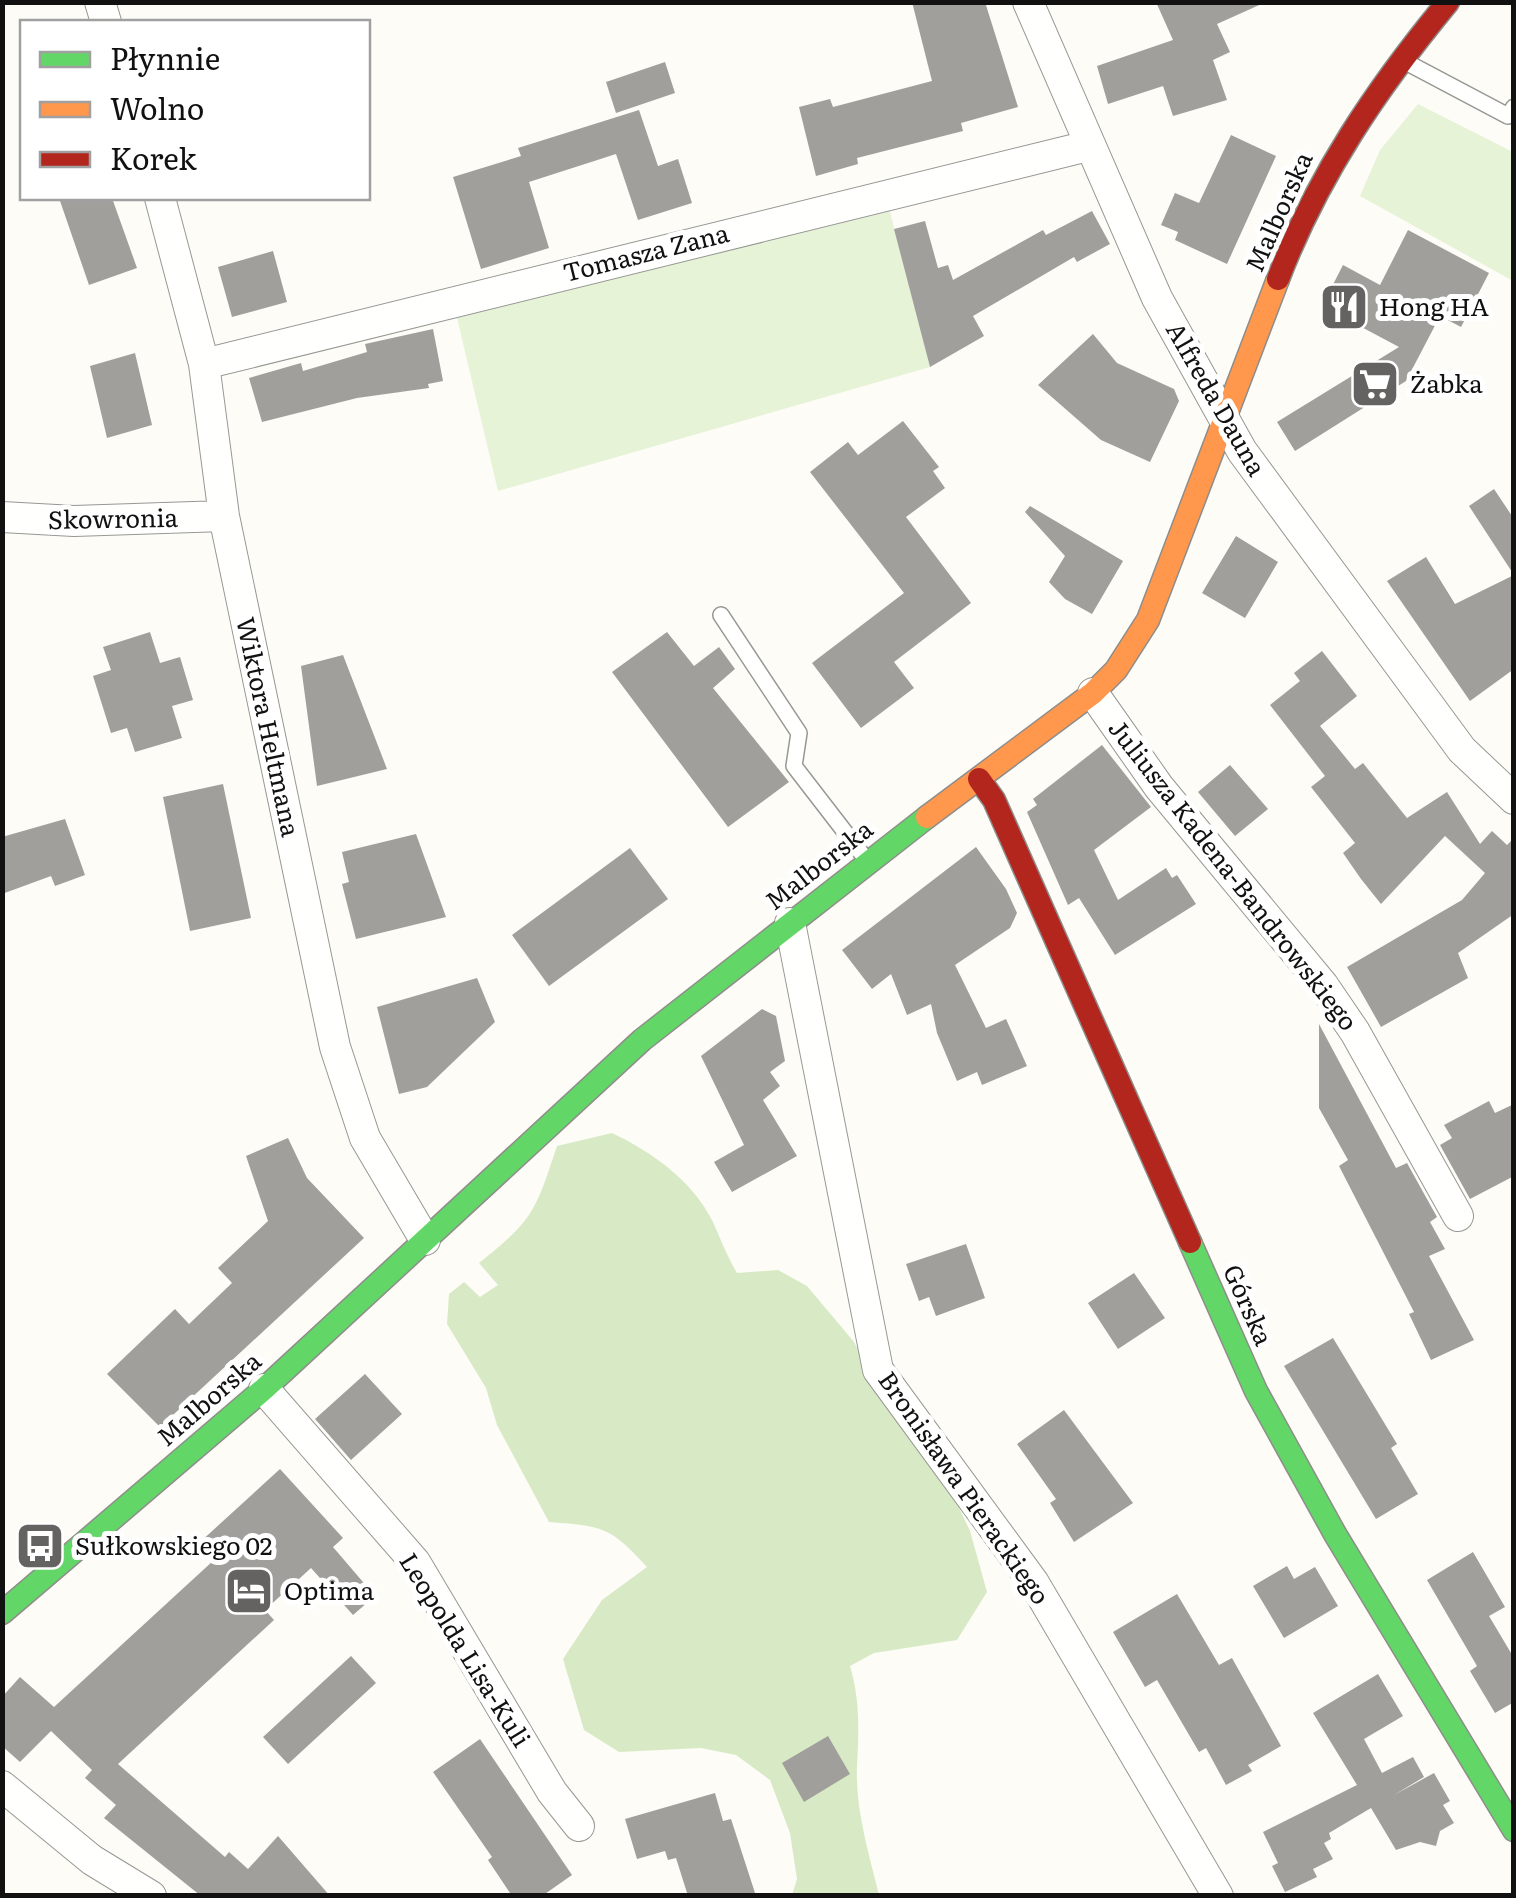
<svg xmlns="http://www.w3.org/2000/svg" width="1516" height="1898" font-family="Literata,serif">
	<rect width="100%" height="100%" fill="#fdfcf7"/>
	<!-- green -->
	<path fill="#e7f3d7" d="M1418 104 1513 152V281L1360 196 1380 150Z
		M889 208 930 367 498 491 457 318Z"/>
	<!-- forest -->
	<path fill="#d8eac5" d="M612 1133C652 1152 693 1181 713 1222 721 1240 727 1256 737 1273L778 1270 807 1286 854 1342 882 1395 952 1493 970 1531 987 1592 957 1640 874 1653 850 1666C860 1699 859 1731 857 1766 855 1809 869 1854 879 1895H792L797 1879 790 1833 770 1780 736 1755 701 1748 619 1752 584 1730 563 1659 602 1600 647 1567C610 1527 604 1526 549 1522L497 1425 486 1388 447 1324 449 1294 464 1282 480 1297 498 1285 479 1263C534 1219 535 1212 557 1146Z"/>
	<!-- building -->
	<path fill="#a19f9c" d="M912 2H985L1018 107 961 123 963 131 857 158 858 164 816 176 799 107 830 99 833 107 932 81Z
		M1156 2H1266L1217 24 1230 52 1213 60 1227 100 1173 116 1163 86 1108 104 1097 66 1173 40Z
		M665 62 675 93 616 113 606 82Z
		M639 110 658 166 678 159 692 203 638 220 616 154 529 182 549 248 481 269 453 177 521 156 518 148Z
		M1231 135 1276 156 1227 264 1175 240 1178 232 1161 225 1175 193 1199 203Z
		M59 198H112L137 268 89 285Z
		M1092 211 1110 244 1077 262 1074 257 973 316 984 336 930 367 894 229 925 221 938 268 948 265 953 280 1043 230 1046 235Z
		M1408 230 1489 273 1461 327 1440 316 1406 381 1295 451 1277 422 1399 347 1322 306 1343 265 1380 285Z
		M273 251 287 302 232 317 218 267Z
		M433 329 443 381 428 384 429 388 357 398 262 422 249 378 301 363 303 371 367 352 365 344Z
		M1093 334 1117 363 1174 389 1179 401 1150 462 1101 440 1038 385Z
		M135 353 152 425 107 438 90 366Z
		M903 421 939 467 933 471 945 488 906 517 971 603 894 662 914 688 861 728 812 663 904 593 810 472 848 442 858 455Z
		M1494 489 1514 519V575L1469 506Z
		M1030 506 1123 561 1092 614 1065 599 1049 582 1065 556 1025 512Z
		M1236 536 1278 562 1245 618 1202 593Z
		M1426 557 1455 604 1514 575V669L1470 701 1387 581Z
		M150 632 160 663 180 657 193 700 172 706 182 738 135 752 127 728 111 733 93 676 111 670 103 647Z
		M667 632 694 666 719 647 735 669 713 688 789 782 728 827 612 672Z
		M1322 651 1357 696 1320 726 1355 769 1363 763 1407 818 1447 792 1480 844 1492 831 1507 845 1514 838V914L1458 953 1468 978 1381 1027 1347 967 1462 900 1485 873 1445 836 1381 904 1361 879 1343 853 1355 843 1311 787 1325 776 1270 705 1300 681 1294 673Z
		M343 655 387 769 317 786 301 666Z
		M1102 745 1151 807 1094 850 1118 900 1166 868 1172 878 1177 875 1196 904 1115 955 1079 898 1068 905 1027 812 1037 805 1033 799Z
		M1230 765 1268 809 1235 836 1198 792Z
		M223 784 251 918 190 931 163 797Z
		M65 819 85 875 55 886 51 876 2 894V837Z
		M416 834 446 917 356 939 342 884 349 882 342 852Z
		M976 847 1006 889 1017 913 1010 928 955 965 986 1028 1006 1019 1027 1066 982 1085 977 1072 957 1081 937 1033 931 1004 907 1015 891 974 872 989 842 950Z
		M630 848 668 899 549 986 512 935Z
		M477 978 495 1022 427 1087 399 1094 377 1007Z
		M762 1009 776 1016 785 1061 770 1072 780 1086 763 1100 797 1156 732 1192 714 1162 744 1145 701 1056Z
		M1319 1024 1396 1168 1407 1163 1437 1217 1430 1222 1445 1249 1429 1256 1474 1340 1431 1360 1409 1314 1414 1312 1339 1166 1348 1160 1319 1108Z
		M1489 1101 1495 1113 1514 1104V1176L1470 1199 1440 1145 1452 1138 1444 1125Z
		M288 1138 307 1178 364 1238 160 1427 107 1374 175 1309 189 1324 232 1283 218 1268 268 1221 246 1156Z
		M966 1244 985 1298 936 1316 929 1297 919 1301 906 1264Z
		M1134 1273 1165 1318 1118 1349 1088 1303Z
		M1333 1338 1397 1444 1391 1448 1418 1494 1376 1519 1284 1366Z
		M365 1374 402 1414 351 1460 315 1419Z
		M1064 1410 1133 1503 1074 1542 1050 1503 1056 1499 1017 1444Z
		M280 1469 343 1538 333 1547 375 1596 353 1615 311 1568 265 1610 274 1620 118 1764 225 1857 229 1852 248 1869 278 1836 330 1896H201L104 1818 116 1805 85 1778 92 1770 51 1731 20 1762 2 1746V1697L20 1677 54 1707 214 1560 199 1543Z
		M1473 1552 1505 1607 1489 1616 1514 1658V1702L1495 1713 1470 1671 1477 1666 1427 1580Z
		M1287 1566 1294 1579 1315 1567 1338 1606 1284 1638 1253 1586Z
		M1177 1594 1219 1665 1232 1658 1281 1746 1248 1765 1252 1771 1226 1785 1206 1748 1199 1752 1157 1680 1145 1687 1113 1632Z
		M351 1656 376 1683 288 1764 263 1737Z
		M1378 1674 1403 1716 1364 1739 1382 1773 1413 1757 1424 1777 1394 1795 1434 1773 1450 1801 1443 1805 1454 1823 1440 1831 1436 1846 1420 1842 1396 1850 1371 1808 1329 1833 1331 1839 1324 1843 1333 1859 1313 1869 1317 1877 1285 1892 1272 1866 1278 1863 1263 1832 1357 1785 1313 1713Z
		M828 1736 850 1774 804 1802 782 1763Z
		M480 1739 572 1875 542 1896H512L488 1860 492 1857 433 1772Z
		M715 1793 723 1821 731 1819 756 1896H688L676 1858 668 1860 665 1851 637 1859 625 1819Z"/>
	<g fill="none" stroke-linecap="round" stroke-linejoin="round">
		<!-- lane casing -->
		<g stroke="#979795" stroke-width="18">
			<path id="lane" d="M1404 61 1508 116 1514 107
				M721 615 799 733 794 766 865 858"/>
		</g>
		<!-- street casing -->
		<g stroke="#979795" stroke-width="32">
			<path id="street" d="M100 2 106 22
				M1028 2 1157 298 1242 451 1462 750 1514 799
				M160 198 204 364 224 516 335 1047 365 1138 425 1240
				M204 364 1088 146
				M2 517 74 521 224 516
				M1093 693 1159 787 1323 985 1355 1032 1458 1216
				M790 923 878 1370 1034 1583 1218 1896
				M264 1389 415 1562 552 1792 579 1826
				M2 1786 92 1860 151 1896"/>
		</g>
		<!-- fast casing -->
		<g stroke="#8e8d8b" stroke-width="25">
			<path id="fast" d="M1190 1242 1256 1391 1335 1534 1514 1830
				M2 1613 264 1389 642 1040 927 817"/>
		</g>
		<!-- slow casing -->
		<g stroke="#8e8d8b" stroke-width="25">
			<path id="slow" d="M927 817 1093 693 1116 670 1148 620 1278 279"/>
		</g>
		<!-- jam casing -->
		<g stroke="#8e8d8b" stroke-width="25">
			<path id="jam" d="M1278 279C1318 175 1377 88 1448 2
				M979 779 994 800 1190 1242"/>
		</g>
		<!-- lane -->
		<use href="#lane" stroke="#fffffe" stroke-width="15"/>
		<!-- street -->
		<use href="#street" stroke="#fffffe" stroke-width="30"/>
		<!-- fast -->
		<use href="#fast" stroke="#63d668" stroke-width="22"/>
		<!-- slow -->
		<use href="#slow" stroke="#ff974d" stroke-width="22"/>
		<!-- jam -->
		<use href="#jam" stroke="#b3261e" stroke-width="22"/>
	</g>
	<!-- icons -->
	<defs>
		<g id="restaurant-square" transform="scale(2.5)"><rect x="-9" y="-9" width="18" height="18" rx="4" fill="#646362" stroke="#fff"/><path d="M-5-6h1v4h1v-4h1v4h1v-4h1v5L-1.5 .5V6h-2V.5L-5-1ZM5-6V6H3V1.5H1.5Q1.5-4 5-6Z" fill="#fff"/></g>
		<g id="supermarket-square" transform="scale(2.5)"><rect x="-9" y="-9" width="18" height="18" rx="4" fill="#646362" stroke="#fff"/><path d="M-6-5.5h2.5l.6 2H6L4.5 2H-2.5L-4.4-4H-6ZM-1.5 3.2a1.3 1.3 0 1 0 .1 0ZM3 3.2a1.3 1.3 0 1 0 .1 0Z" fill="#fff"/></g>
		<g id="bus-square" transform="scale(2.5)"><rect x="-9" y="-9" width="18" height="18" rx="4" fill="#646362" stroke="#fff"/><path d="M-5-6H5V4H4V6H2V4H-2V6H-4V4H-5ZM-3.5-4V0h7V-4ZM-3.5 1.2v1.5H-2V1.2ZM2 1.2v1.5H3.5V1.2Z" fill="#fff"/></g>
		<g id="hotel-square" transform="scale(2.5)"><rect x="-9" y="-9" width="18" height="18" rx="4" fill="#646362" stroke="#fff"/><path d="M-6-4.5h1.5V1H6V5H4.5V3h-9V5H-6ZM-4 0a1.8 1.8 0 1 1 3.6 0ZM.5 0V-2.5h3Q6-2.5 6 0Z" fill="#fff"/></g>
	</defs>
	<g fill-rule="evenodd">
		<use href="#restaurant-square" x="1344" y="307"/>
		<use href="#supermarket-square" x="1375" y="384"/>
		<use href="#bus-square" x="40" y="1546"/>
		<use href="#hotel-square" x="249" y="1591"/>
	</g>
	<g text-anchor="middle" stroke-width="10" stroke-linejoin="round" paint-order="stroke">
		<!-- street labels -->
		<g font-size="25" fill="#111" stroke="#fff">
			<text transform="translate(1279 212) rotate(-66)" y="9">Malborska</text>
			<text transform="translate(646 253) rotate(-14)" y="9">Tomasza Zana</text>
			<text transform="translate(1216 399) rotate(60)" y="9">Alfreda Dauna</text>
			<text transform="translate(113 519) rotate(-1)" y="9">Skowronia</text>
			<text transform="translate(268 727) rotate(78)" y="9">Wiktora Heltmana</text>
			<text transform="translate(819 865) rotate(-38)" y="9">Malborska</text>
			<text transform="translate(1233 875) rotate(52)" y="9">Juliusza Kadena-Bandrowskiego</text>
			<text transform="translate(1248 1305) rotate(66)" y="9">Górska</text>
			<text transform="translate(209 1399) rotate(-41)" y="9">Malborska</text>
			<text transform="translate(964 1488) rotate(55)" y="9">Bronisława Pierackiego</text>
			<text transform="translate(465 1650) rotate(58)" y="9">Leopolda Lisa-Kuli</text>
		</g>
		<!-- poi labels -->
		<g font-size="25" fill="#111" stroke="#fff" text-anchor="start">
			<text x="1379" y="316">Hong HA</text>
			<text x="1410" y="393">Żabka</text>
			<text x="75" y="1555">Sułkowskiego 02</text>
			<text x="284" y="1600">Optima</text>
		</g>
	</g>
	<!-- border -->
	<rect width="1516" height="1898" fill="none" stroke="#111111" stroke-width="10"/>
	<!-- legend -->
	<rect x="20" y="20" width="350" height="180" fill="#ffffff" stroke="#a0a0a0" stroke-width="2.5"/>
	<rect x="40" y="52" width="50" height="15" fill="#63d668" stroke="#a0a0a0" stroke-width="2.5"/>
	<text x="110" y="70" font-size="30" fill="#111111">Płynnie</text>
	<rect x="40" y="102" width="50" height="15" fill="#ff974d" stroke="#a0a0a0" stroke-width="2.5"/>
	<text x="110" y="120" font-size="30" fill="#111111">Wolno</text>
	<rect x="40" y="152" width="50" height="15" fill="#b3261e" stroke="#a0a0a0" stroke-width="2.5"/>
	<text x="110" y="170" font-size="30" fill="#111111">Korek</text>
</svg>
